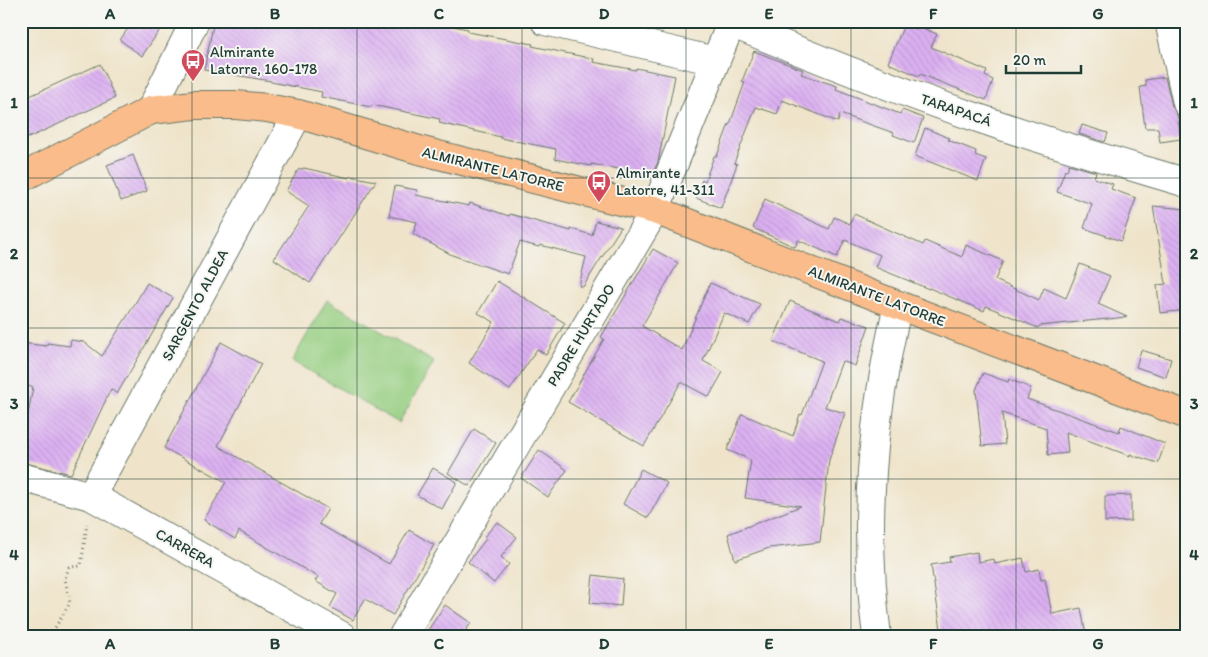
<svg xmlns="http://www.w3.org/2000/svg" width="1208" height="657" font-family="Itim,sans-serif">
	<defs>
		<pattern id="building-back-hatch" width="6" height="6" patternUnits="userSpaceOnUse" patternTransform="scale(1.25)"><rect width="6" height="6" fill="#dcb0f2"/><path d="M-1 5l2 2M0 0l6 6M5-1l2 2" fill="none" stroke="#bc98d0"/></pattern>
	</defs>
	<rect width="100%" height="100%" fill="#f6f6f2"/>
	<filter id="ink" filterUnits="userSpaceOnUse"><feTurbulence type="fractalNoise" baseFrequency=".02" numOctaves="2"/><feDisplacementMap in="SourceGraphic" scale="10" xChannelSelector="R" yChannelSelector="G"/><feConvolveMatrix kernelMatrix="1 2 1 2 8 2 1 2 1" color-interpolation-filters="sRGB"/></filter>
	<filter id="wash" filterUnits="userSpaceOnUse"><feTurbulence type="fractalNoise" baseFrequency=".0096" numOctaves="4" result="noise"/><feDisplacementMap in="SourceGraphic" scale="20" xChannelSelector="R" yChannelSelector="G"/><feGaussianBlur stdDeviation="1.12" result="paint"/><feColorMatrix in="noise" values="0 0 0 0 0 0 0 0 0 0 0 0 0 0 0 0 0 1.4 0 .05"/><feComposite in="paint" operator="in"/></filter>
	<g filter="url(#wash)">
		<rect width="100%" height="100%" fill="#efe4ca"/>
		<!-- pitch -->
		<path fill="#96ce81" stroke="#5a865a" d="M327 300 434 362 399 423 292 361Z"/>
		<g id="blocks">
			<!-- building -->
			<path fill="url(#building-back-hatch)" d="M133 21H166L142 56 120 40Z
				M214 21H426L468 29V32L533 44 532 46 594 59 593 62 636 70V68L675 76 658 162 652 175 591 164V166L555 159 556 149 500 138 501 137 439 123 440 119 372 105 371 107 321 97 322 92 271 82V81L204 70Z
				M904 25 916 29 918 26 937 34 931 47 987 71 985 76 993 80 986 100 920 74 919 76 888 63Z
				M754 51 803 70 801 74 837 86 836 89 900 114 902 110 923 118 914 143 893 135 894 133 840 114 838 122 782 100 777 114 756 107 734 163 737 164 721 208 696 198 702 180 705 181 714 156H717L729 124H730L745 82 742 81Z
				M100 64 115 98 28 138 21 120V100Z
				M1165 77 1172 106 1177 114 1181 139 1160 142 1158 128H1145L1140 87 1146 86 1145 80Z
				M1082 125 1108 133 1105 142 1079 134Z
				M925 128 949 138 948 140 976 151 975 155 986 159 978 181 915 156Z
				M133 155 147 191 121 201 107 165Z
				M1069 164 1096 172 1094 178 1113 184 1111 189 1136 198 1121 241 1084 228 1092 204 1057 192 1065 170 1067 171Z
				M304 168 349 178 350 176 376 181 310 283 274 259 309 206 286 191 298 170Z
				M395 186 417 190 416 195 469 206 470 203 509 216 510 214 571 231V229L592 235 596 221 621 227 583 287 579 286 586 257 540 245 539 247 520 242 508 274 452 255 413 234 417 222 389 216Z
				M765 199 829 229 834 217 850 224 854 214 923 245 925 241 962 257 966 245 1003 261 995 280 1039 300 1044 288 1066 298 1080 264 1110 276 1098 304 1127 317 1039 326 1038 328 986 306 984 311 929 288V289L875 267 880 255 845 240 837 257 798 240 795 247 753 228Z
				M1153 206 1187 209V310L1160 313 1157 285 1166 284Z
				M653 249 678 263 642 326 682 350 710 283 760 304 749 324 724 313 703 361 723 372 709 397 681 382 644 446 568 402 604 339 601 337Z
				M497 281 565 323 546 355 537 349 510 390 469 363 494 322 478 313Z
				M147 283 173 298 117 394 111 389 71 474 21 462V425H26L33 387 21 385V343L47 346V343L70 346 71 340 84 342 102 356 133 307Z
				M790 301 839 321 841 317 869 326 855 366 842 361 825 407 845 413 829 460 820 542 769 548 735 560 728 534 801 506 745 498 751 460 727 450 742 414 793 436 800 414 802 415 822 361 773 341Z
				M221 342 261 364 218 446 328 509 319 524 389 564 409 530 434 545 393 615 365 599 353 620 330 607 337 594 315 581 318 577 239 531 235 539 204 520 226 482 164 448Z
				M1141 350 1171 359 1166 377 1136 367Z
				M983 373 1008 382 1009 379 1031 388 1027 399 1119 432 1121 426 1165 444 1158 463 1139 457V458L1130 454V456L1066 432 1068 453 1048 455 1046 428 1002 413 1005 444 982 446 976 390Z
				M474 429 496 443 469 486 448 473Z
				M539 450 567 470 548 497 521 478Z
				M433 468 457 482 442 509 417 495Z
				M641 469 667 483 648 518 623 504Z
				M1131 495V521L1105 522V496Z
				M497 522 517 537 501 557 509 564 494 583 468 562 486 539 484 537Z
				M977 552 978 562 994 559 995 564 1023 558 1026 572 1039 569 1041 580 1045 579 1052 614 1081 608 1086 636H942L931 565 950 562 949 557Z
				M593 575 623 579 621 606 590 603Z
				M445 605 471 623 462 636H424Z"/>
		</g>
	</g>
	<g filter="url(#ink)">
		<use href="#blocks" fill-opacity="0" stroke="#687768" stroke-width="1"/>
		<g fill="none" stroke-linecap="round" stroke-linejoin="round">
			<!-- minor casing -->
			<g stroke="#687768" stroke-width="30">
				<path id="minor" d="M545 21 715 61
					M1169 21 1187 103
					M731 23C815 58 900 92 987 121 1053 144 1120 163 1187 183
					M151 110 195 21
					M21 477 91 496 342 636
					M91 496 298 114
					M403 636 655 210 732 21
					M877 636C862 522 872 416 898 305"/>
			</g>
			<!-- major casing -->
			<g stroke="#687768" stroke-width="30">
				<path id="major" d="M21 178 151 110 194 105H236L267 108 298 114 419 150 655 210 898 305 1187 415"/>
			</g>
			<!-- path -->
			<path stroke="#687768" stroke-width="3" stroke-dasharray="1 4" stroke-linecap="butt" d="M50 636 70 603 65 579 69 567 81 566 87 524"/>
			<!-- minor -->
			<use href="#minor" stroke="#fff" stroke-width="28"/>
			<!-- major -->
			<use href="#major" stroke="#f9bc8a" stroke-width="28"/>
		</g>
	</g>
	<!-- grid -->
	<path fill="none" stroke="#1f3d34" stroke-width="1" stroke-opacity="0.55" d="M192 21V636M357 21V636M522 21V636M686 21V636M851 21V636M1016 21V636M21 178H1187M21 328H1187M21 479H1187"/>
	<!-- icons -->
	<defs>
		<g id="bus-pin" transform="scale(1.25)"><path d="M0 17L-7.5 6A9.5 9.5 0 1 1 7.5 6Z" fill="#d1495b" stroke="#f6f6f2"/><path d="M-5-6H5V4H4V6H2V4H-2V6H-4V4H-5ZM-3.5-4V0h7V-4ZM-3.5 1.2v1.5H-2V1.2ZM2 1.2v1.5H3.5V1.2Z" fill="#fff"/></g>
	</defs>
	<g fill-rule="evenodd">
		<use href="#bus-pin" x="193" y="61"/>
		<use href="#bus-pin" x="599" y="182"/>
	</g>
	<g text-anchor="middle" stroke-width="4" stroke-linejoin="round" paint-order="stroke">
		<!-- poi labels -->
		<g font-size="15" fill="#1f3d34" stroke="#f6f6f2" text-anchor="start">
			<text x="210" y="57">Almirante<tspan x="210" dy="17">Latorre, 160-178</tspan></text>
			<text x="616" y="178">Almirante<tspan x="616" dy="17">Latorre, 41-311</tspan></text>
		</g>
		<!-- street labels -->
		<g font-size="15" fill="#1f3d34" stroke="#f6f6f2">
			<text transform="translate(956 110) rotate(19)" y="5">TARAPACÁ</text>
			<text transform="translate(493 169) rotate(14)" y="5">ALMIRANTE LATORRE</text>
			<text transform="translate(877 296) rotate(21)" y="5">ALMIRANTE LATORRE</text>
			<text transform="translate(195 305) rotate(-62)" y="5">SARGENTO ALDEA</text>
			<text transform="translate(581 335) rotate(-59)" y="5">PADRE HURTADO</text>
			<text transform="translate(185 548) rotate(29)" y="5">CARRERA</text>
		</g>
	</g>
	<!-- margin -->
	<rect width="1208" height="657" fill="none" stroke="#f6f6f2" stroke-width="55"/>
	<!-- scale -->
	<path d="M1006 65v8h75v-8" fill="none" stroke="#1f3d34" stroke-width="2.5"/>
	<text x="1013" y="65" font-size="15" fill="#1f3d34" stroke="#f6f6f2" stroke-width="4" paint-order="stroke">20 m</text>
	<rect x="28" y="28" width="1152" height="602" fill="none" stroke="#1f3d34" stroke-width="2"/>
	<g font-size="16" text-anchor="middle" font-weight="bold" fill="#1f3d34">
		<text x="110" y="19">A</text>
		<text x="275" y="19">B</text>
		<text x="439" y="19">C</text>
		<text x="604" y="19">D</text>
		<text x="769" y="19">E</text>
		<text x="933" y="19">F</text>
		<text x="1098" y="19">G</text>
		<text x="14" y="108">1</text>
		<text x="1194" y="108">1</text>
		<text x="14" y="259">2</text>
		<text x="1194" y="259">2</text>
		<text x="14" y="409">3</text>
		<text x="1194" y="409">3</text>
		<text x="14" y="560">4</text>
		<text x="1194" y="560">4</text>
		<text x="110" y="649">A</text>
		<text x="275" y="649">B</text>
		<text x="439" y="649">C</text>
		<text x="604" y="649">D</text>
		<text x="769" y="649">E</text>
		<text x="933" y="649">F</text>
		<text x="1098" y="649">G</text>
	</g>
</svg>
